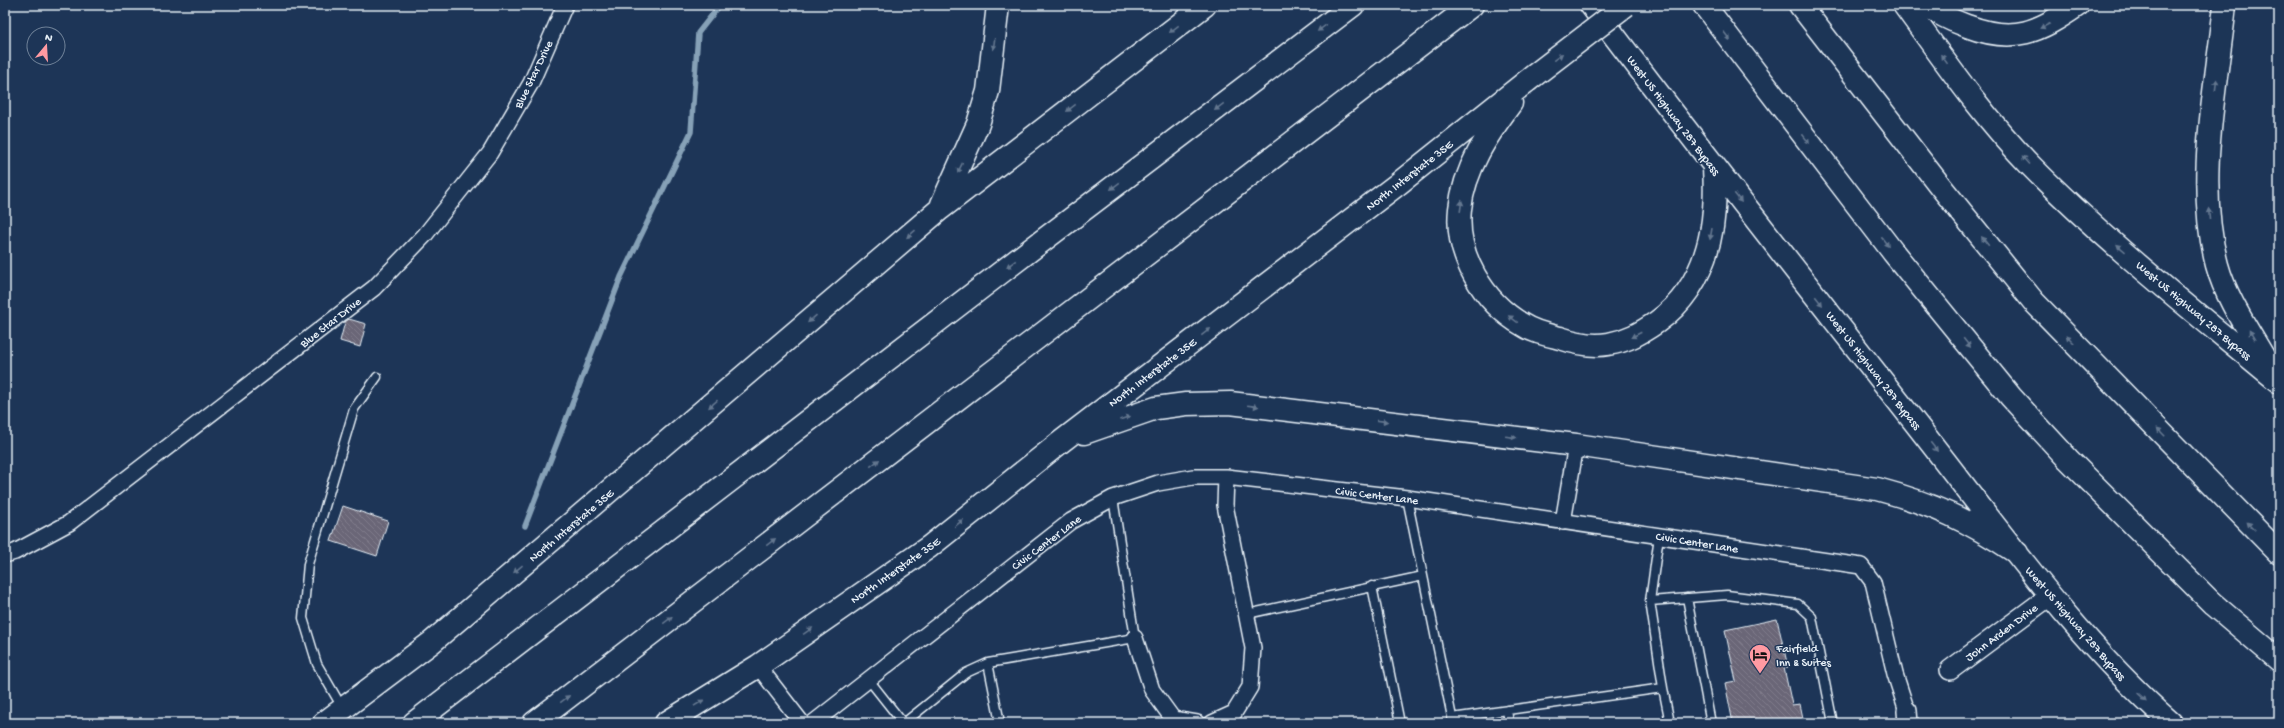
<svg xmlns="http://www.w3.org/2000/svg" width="2284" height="728" font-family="'Gochi Hand',sans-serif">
	<defs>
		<pattern id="building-back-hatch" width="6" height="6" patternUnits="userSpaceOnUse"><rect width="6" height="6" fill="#6b6677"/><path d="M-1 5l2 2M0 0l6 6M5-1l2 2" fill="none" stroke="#807c8b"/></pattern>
	</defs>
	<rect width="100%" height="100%" fill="#1d3557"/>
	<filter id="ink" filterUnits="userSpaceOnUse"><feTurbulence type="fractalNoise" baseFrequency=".025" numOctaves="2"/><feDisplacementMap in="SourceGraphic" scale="8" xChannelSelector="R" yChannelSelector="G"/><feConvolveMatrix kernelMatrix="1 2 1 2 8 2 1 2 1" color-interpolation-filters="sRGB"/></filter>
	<g filter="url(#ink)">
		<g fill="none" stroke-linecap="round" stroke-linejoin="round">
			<!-- stream -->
			<path stroke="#86a1b7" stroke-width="5.5" d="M525 526 621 277 691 132 698 33 720 5"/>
		</g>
		<!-- building -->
		<path fill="url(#building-back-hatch)" stroke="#e8f1f8" d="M349 319 366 324 360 347 340 341 345 322Z
			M343 506 388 521 377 556 331 541Z
			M1777 619 1788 667 1784 668 1792 705 1800 704 1804 723H1733L1725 683 1736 681 1725 630Z"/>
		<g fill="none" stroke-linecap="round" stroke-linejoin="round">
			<!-- service casing -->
			<g stroke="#e8f1f8" stroke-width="11">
				<path id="service" d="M1407 498 1453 722
					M1372 586 1400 723
					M1687 598 1711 723
					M1650 601 1659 536
					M1247 614 1423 576
					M988 663 1000 723
					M869 680 903 723
					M1663 688 1670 723
					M343 709 317 664 303 618 308 564 354 409 377 377
					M1507 710 1509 723
					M1452 718 1663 688 1650 601 1727 595 1798 604 1812 617 1833 723
					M904 723 966 673 988 663 1135 638 1113 498"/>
			</g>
			<!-- minor casing -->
			<g stroke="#e8f1f8" stroke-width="18">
				<path id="minor" d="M1563 522 1576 445
					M5 555 15 552 69 523 374 288 425 235 490 153 531 83 565 5
					M1135 638 1152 690 1173 719 1197 723
					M758 666 802 723
					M813 723 1071 521 1113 498 1158 483 1193 477H1226L1407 498 1861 566 1873 582 1895 674 1907 711
					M1212 723 1234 713 1250 687 1253 648 1225 505 1226 477"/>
			</g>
			<!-- tertiary casing -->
			<g stroke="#e8f1f8" stroke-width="22">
				<path id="tertiary" d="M1950 670 2051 595
					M1907 711 1908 723"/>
			</g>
			<!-- secondary casing -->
			<g stroke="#e8f1f8" stroke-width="25">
				<path id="secondary" d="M1591 5C1701 151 1814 294 1927 438 2003 535 2078 641 2171 723
					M1904 5C1944 60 1983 117 2031 166 2108 244 2195 312 2279 382
					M1927 5C1939 15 1953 21 1967 26 2014 44 2039 32 2078 5
					M2225 5C2216 90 2195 180 2217 265 2227 302 2253 337 2271 370
					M1511 103C1488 134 1464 169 1460 209 1455 255 1483 302 1523 325 1533 332 1548 335 1560 338 1575 343 1592 347 1608 344 1627 341 1641 333 1657 322 1707 286 1718 226 1714 168
					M942 204 978 124 988 91 998 5
					M1084 433 1156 408 1186 404 1230 403 1576 445 1877 489C1933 504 1970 521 2017 553
					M324 723 432 642 940 209 1205 5
					M666 723 758 666 929 547 1062 441 1398 184 1527 81"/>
			</g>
			<!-- motorway casing -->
			<g stroke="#e8f1f8" stroke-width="25">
				<path id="motorway" d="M1704 5 1893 252 2011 397 2068 459 2212 603 2279 660
					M1800 5 1941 187 2034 302 2279 553
					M414 723 1029 251 1353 5
					M534 723 1472 5"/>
			</g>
			<!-- service -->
			<use href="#service" stroke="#1d3557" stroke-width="8"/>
			<!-- minor -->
			<use href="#minor" stroke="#1d3557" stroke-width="15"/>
			<!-- tertiary -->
			<use href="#tertiary" stroke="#1d3557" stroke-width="19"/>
			<!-- secondary -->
			<use href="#secondary" stroke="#1d3557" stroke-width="22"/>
			<!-- motorway -->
			<use href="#motorway" stroke="#1d3557" stroke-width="22"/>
			<!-- secondary-bridge casing -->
			<g stroke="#e8f1f8" stroke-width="25" stroke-linecap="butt">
				<path id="secondary-bridge" d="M1527 81 1626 5"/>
			</g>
			<!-- secondary-bridge -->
			<use href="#secondary-bridge" stroke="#1d3557" stroke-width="22"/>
		</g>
		<!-- one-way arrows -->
		<defs><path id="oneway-solid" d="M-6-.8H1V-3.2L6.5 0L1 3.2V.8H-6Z"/></defs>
		<g fill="#64778f">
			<use href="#oneway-solid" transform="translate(2045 26) rotate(154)"/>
			<use href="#oneway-solid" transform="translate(1322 28) rotate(144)"/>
			<use href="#oneway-solid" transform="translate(1174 29) rotate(142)"/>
			<use href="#oneway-solid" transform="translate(1727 36) rotate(53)"/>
			<use href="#oneway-solid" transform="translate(994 44) rotate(97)"/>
			<use href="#oneway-solid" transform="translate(1558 57) rotate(-37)"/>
			<use href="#oneway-solid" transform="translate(1944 59) rotate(-126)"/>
			<use href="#oneway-solid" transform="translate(2216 85) rotate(-83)"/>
			<use href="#oneway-solid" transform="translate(1219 107) rotate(143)"/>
			<use href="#oneway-solid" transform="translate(1071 108) rotate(142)"/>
			<use href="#oneway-solid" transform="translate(1806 139) rotate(53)"/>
			<use href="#oneway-solid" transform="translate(2026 160) rotate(-132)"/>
			<use href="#oneway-solid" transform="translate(960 168) rotate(116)"/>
			<use href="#oneway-solid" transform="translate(1115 186) rotate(143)"/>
			<use href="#oneway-solid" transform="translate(1738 198) rotate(52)"/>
			<use href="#oneway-solid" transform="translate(1461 206) rotate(-82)"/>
			<use href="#oneway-solid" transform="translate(2209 214) rotate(-95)"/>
			<use href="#oneway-solid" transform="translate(911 234) rotate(139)"/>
			<use href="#oneway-solid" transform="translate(1711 234) rotate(100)"/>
			<use href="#oneway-solid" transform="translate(1985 241) rotate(-129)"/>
			<use href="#oneway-solid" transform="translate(1885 242) rotate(53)"/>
			<use href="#oneway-solid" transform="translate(2121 248) rotate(-140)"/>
			<use href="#oneway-solid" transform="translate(1011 264) rotate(143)"/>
			<use href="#oneway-solid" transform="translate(1819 301) rotate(52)"/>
			<use href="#oneway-solid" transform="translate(812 319) rotate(139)"/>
			<use href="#oneway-solid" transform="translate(1513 319) rotate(-144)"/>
			<use href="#oneway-solid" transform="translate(1206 332) rotate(-38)"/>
			<use href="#oneway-solid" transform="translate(1636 335) rotate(153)"/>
			<use href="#oneway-solid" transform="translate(2252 335) rotate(-120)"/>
			<use href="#oneway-solid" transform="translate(2070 339) rotate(-134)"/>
			<use href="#oneway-solid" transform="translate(1967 343) rotate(51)"/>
			<use href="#oneway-solid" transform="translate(713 404) rotate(139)"/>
			<use href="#oneway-solid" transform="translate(1253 406) rotate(7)"/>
			<use href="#oneway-solid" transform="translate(1125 418) rotate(-19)"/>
			<use href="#oneway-solid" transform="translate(1382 421) rotate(7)"/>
			<use href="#oneway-solid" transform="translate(2161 432) rotate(-134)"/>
			<use href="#oneway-solid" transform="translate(1511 437) rotate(7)"/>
			<use href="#oneway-solid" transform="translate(1934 447) rotate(52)"/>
			<use href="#oneway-solid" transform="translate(875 463) rotate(-37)"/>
			<use href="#oneway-solid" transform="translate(959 523) rotate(-39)"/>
			<use href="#oneway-solid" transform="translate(2251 526) rotate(-135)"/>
			<use href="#oneway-solid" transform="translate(771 542) rotate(-37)"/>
			<use href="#oneway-solid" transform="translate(518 569) rotate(140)"/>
			<use href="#oneway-solid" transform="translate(668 620) rotate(-37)"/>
			<use href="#oneway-solid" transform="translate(808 631) rotate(-35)"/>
			<use href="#oneway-solid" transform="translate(2142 697) rotate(43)"/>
			<use href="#oneway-solid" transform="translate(565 699) rotate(-37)"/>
			<use href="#oneway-solid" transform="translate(699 703) rotate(-32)"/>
		</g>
	</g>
	<!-- icons -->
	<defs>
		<g id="hotel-pin" transform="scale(1.15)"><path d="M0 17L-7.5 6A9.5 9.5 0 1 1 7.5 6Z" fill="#ff9aa2" stroke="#1d3557"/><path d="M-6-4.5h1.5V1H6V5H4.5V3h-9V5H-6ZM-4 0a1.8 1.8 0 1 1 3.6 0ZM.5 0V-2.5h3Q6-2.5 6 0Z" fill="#111"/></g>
	</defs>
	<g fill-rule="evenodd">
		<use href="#hotel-pin" x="1760" y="655"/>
	</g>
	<g text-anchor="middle" stroke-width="3" stroke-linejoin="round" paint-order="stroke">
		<!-- street labels -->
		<g font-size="12" fill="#e8f1f8" stroke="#1d3557">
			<text transform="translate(533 74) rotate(-64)" y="4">Blue Star Drive</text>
			<text transform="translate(1674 115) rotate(53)" y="4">West US Highway 287 Bypass</text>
			<text transform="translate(1409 175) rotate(-38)" y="4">North Interstate 35E</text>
			<text transform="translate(2194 310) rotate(40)" y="4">West US Highway 287 Bypass</text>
			<text transform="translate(330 322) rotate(-38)" y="4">Blue Star Drive</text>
			<text transform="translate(1874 370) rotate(52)" y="4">West US Highway 287 Bypass</text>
			<text transform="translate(1152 372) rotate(-37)" y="4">North Interstate 35E</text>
			<text transform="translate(1377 495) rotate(7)" y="4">Civic Center Lane</text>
			<text transform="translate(571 525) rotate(-40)" y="4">North Interstate 35E</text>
			<text transform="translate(1046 542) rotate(-37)" y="4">Civic Center Lane</text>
			<text transform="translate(1697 542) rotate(9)" y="4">Civic Center Lane</text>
			<text transform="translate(895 570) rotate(-35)" y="4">North Interstate 35E</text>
			<text transform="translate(2076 623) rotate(49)" y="4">West US Highway 287 Bypass</text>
			<text transform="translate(2001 632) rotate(-37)" y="4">John Arden Drive</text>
		</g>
		<!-- poi labels -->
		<g font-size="12" fill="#e8f1f8" stroke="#1d3557" text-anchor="start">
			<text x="1776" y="652">Fairfield<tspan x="1776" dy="14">Inn &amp; Suites</tspan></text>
		</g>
	</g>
	<!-- margin -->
	<rect width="2284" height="728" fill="none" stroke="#1d3557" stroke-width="20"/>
	<rect x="10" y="10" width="2264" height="708" fill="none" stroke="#e8f1f8" stroke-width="1.5" filter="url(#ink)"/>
	<!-- north arrow -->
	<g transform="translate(46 46) rotate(18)"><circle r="19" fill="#1d3557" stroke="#6e8097"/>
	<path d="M0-3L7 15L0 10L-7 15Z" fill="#ff9aa2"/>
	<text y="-6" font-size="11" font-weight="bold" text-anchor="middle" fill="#e8f1f8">N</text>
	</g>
</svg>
